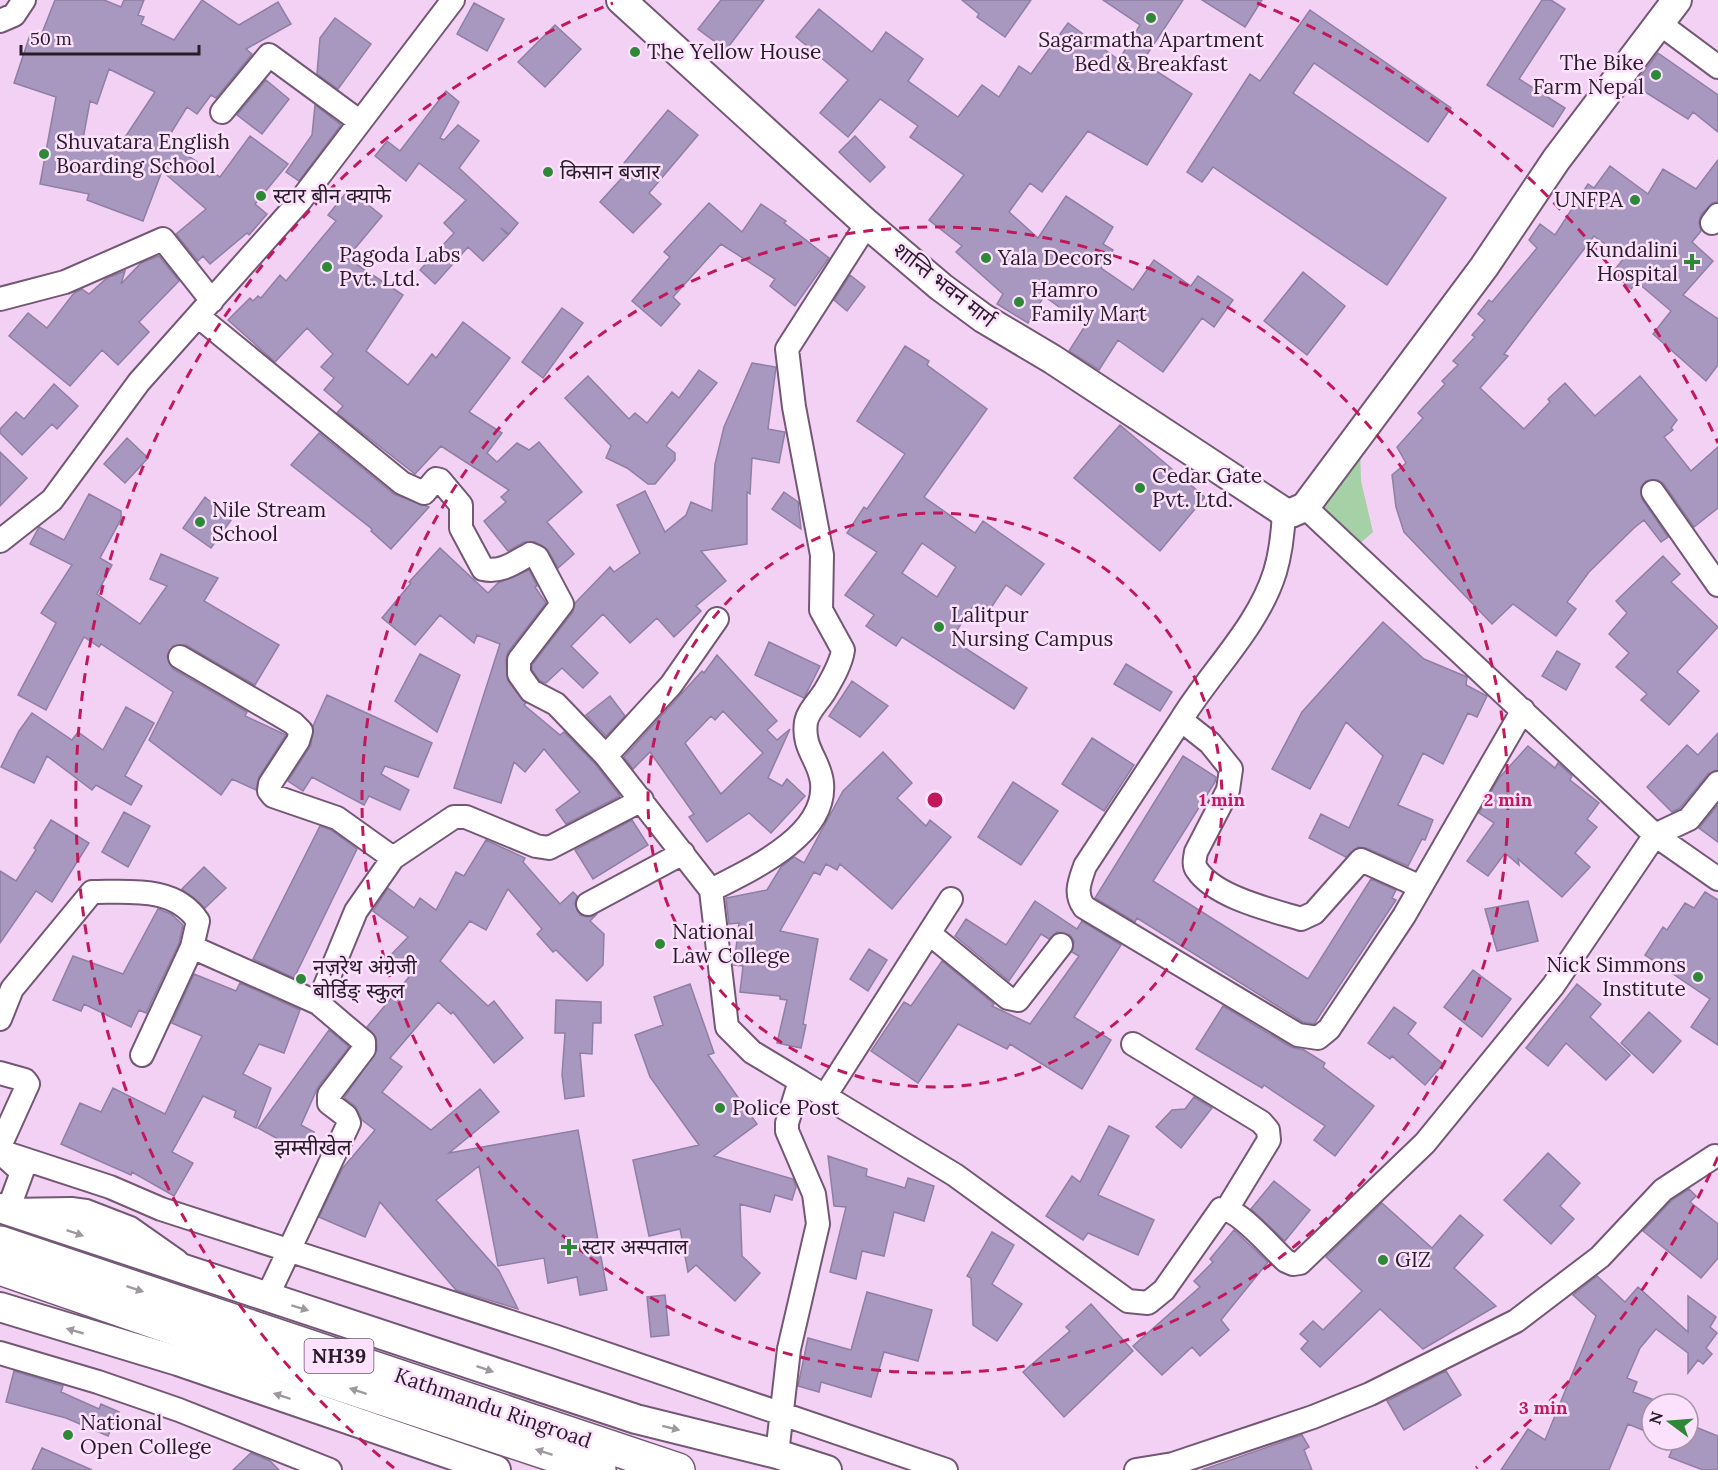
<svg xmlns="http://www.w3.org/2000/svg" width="1718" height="1470" font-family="Lora,'Noto Sans Devanagari',serif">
	<rect width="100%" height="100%" fill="#f3d1f4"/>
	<!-- green -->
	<path fill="#a6d0a6" d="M1360 444 1361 481 1373 532 1358 545 1320 504Z"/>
	<!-- building -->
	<path fill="#a897be" stroke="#8f7fa4" stroke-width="1.5" fill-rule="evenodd" d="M55 0H104L121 7 124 0H144L138 15 144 17 141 24 174 40 202 0 239 25 278 2 291 24 246 49 252 54 216 98 211 95 197 114 187 107 166 141 220 177 250 136 288 164 255 204 267 214 249 235 247 233 210 264 203 256 198 261 176 234 206 209 162 171 143 221 87 200 89 194 40 184 56 97 14 83 30 35 40 38ZM109 69 155 92 116 151 83 139 90 101 97 104Z
		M721 0H764L726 50 698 29Z
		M962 0H1031L1005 37 977 17 979 14Z
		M1103 0H1183L1142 62 1192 94 1147 165 1088 131 1042 192 1030 183 1009 212 1038 238 1066 196 1113 227 1103 244 1113 250 1101 268 1133 290 1154 260 1191 286 1198 276 1233 300 1214 327 1202 318 1163 372 1118 340 1099 370 1069 351 1085 326 1044 296 1028 323 997 304 1003 294 956 252 962 246 929 220 964 175 910 137 918 126 880 99 848 137 820 113 848 80 796 37 819 9 872 52 886 32 923 59 908 81 958 117 982 85 999 97 1019 66 1031 74 1068 23 1119 60 1140 25Z
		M1202 0H1262L1245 27Z
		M1542 0H1551L1565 9 1519 79 1565 108 1553 127 1487 85Z
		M474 3 504 19 487 51 457 34Z
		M1310 10 1451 108 1428 142 1314 63 1293 93 1446 198 1387 285 1213 167 1202 182 1187 172 1250 74 1260 81Z
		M335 18 371 44 338 89 317 74 320 38Z
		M555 25 581 49 545 87 518 62Z
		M1658 53 1718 95V132L1693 112 1688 119 1634 85Z
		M266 80 289 99 262 134 237 115Z
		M446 91 459 102 440 138 444 140 458 125 479 141 459 168 518 223 509 234 501 228 508 235 483 261 468 247 435 284 420 270 454 233 444 223 466 200 419 163 406 181 375 156 387 141 400 151Z
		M315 105 341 125 299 181 286 172 312 135Z
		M668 110 698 135 649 193 661 204 633 233 600 202 630 169 624 163Z
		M855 136 885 167 870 182 839 152Z
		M1718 160V202L1712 203 1701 215 1699 222 1701 231 1692 242 1713 261 1683 295 1718 319V365L1706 381 1653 334 1671 311 1637 282 1631 289 1613 272 1624 258 1594 236 1504 354 1508 356 1480 388 1524 429 1550 402 1548 399 1565 383 1595 416 1640 376 1677 420 1671 428 1673 430 1664 437 1691 471 1718 447V508L1694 527 1664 484 1658 480 1646 481 1641 487 1642 499 1668 537 1661 542 1644 520 1634 528 1589 572 1567 602 1576 609 1556 636 1513 604 1492 624 1404 532 1396 507 1392 475 1406 463 1397 447 1423 418 1418 413 1445 384 1442 381 1458 365 1453 361 1475 337 1472 335 1485 320 1478 314 1489 300 1492 302 1537 248 1529 240 1540 224 1555 235 1588 184 1594 188 1610 166 1648 194 1663 169 1696 189Z
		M349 189 382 216 347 258 403 295 366 351 408 385 432 354 436 358 463 322 510 358 469 412 502 433 487 453 497 462 517 443 529 450 539 442 582 492 547 522 574 554 558 568 548 550 535 542H524L508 551 484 521 506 502 501 497 509 490 441 446 415 474 337 413 343 406 324 390 334 378 321 367 333 354 307 328 275 362 228 320 250 298 253 301 258 296 261 298 280 275 286 281 336 221 328 215Z
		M709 203 742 232 761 204 786 221 784 223 829 258 795 306 770 286 775 279 721 244 673 297 680 304 661 326 632 301 670 257 664 252Z
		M159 256 179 281 139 322 149 332 118 365 102 350 70 386 9 336 28 313 47 328 74 293 82 289 89 294 107 278 125 271 121 284 141 263Z
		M1303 272 1345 306 1307 355 1264 321Z
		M850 275 865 287 847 311 834 300Z
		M562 308 583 323 543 378 522 362Z
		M905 346 929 361 927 365 987 409 924 497 975 533 983 521 1044 564 1021 595 1006 585 987 614 973 606 951 639 1027 688 1014 709 902 637 896 646 866 626 874 615 845 595 877 552 847 533 864 507 867 509 905 454 857 421ZM922 543 956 567 937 597 902 573Z
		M752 363 776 367 768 429 785 432 779 463 752 458 750 494 747 492V544L701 551 726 581 696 606 701 611 674 637 657 618 630 643 603 614 571 646 598 673 583 688 562 668 546 683 540 681 532 670V665L573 612 575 603 610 567 614 572 640 553 617 505 645 491 665 532 686 515 691 502 712 511 715 464 724 427Z
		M699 370 717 383 666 446 675 453V460L655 484H648L627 468 606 458 611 446 565 398 588 376 629 419 635 413 647 423 672 392 679 398Z
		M54 384 78 406 57 429 52 424 22 455 0 433V429L16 412 24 419Z
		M1120 425 1205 497 1160 551 1074 478Z
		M319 433 394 494 429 507 391 549 371 531 372 529 291 465Z
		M127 438 148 458 125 483 104 464Z
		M0 452 27 478 0 506Z
		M784 492 798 502 801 529 772 509Z
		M89 494 121 511V519L100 558 112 565 97 594 140 624 167 586 150 579 161 554 218 578 204 601 279 645 255 685 186 645 173 646 167 656 173 669 247 712 245 716 286 735 259 777 256 790 232 779 221 795 149 740 173 692 101 644 99 647 84 637 46 710 18 695 56 623 41 613 72 565 30 544 39 527 64 540Z
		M205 497 231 520 211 548 183 528Z
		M440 548 488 593 498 583 529 570 537 586 535 587 546 603 508 652 506 660 508 681 526 703 524 705 560 735 564 732 596 765 620 796 566 824 556 810 580 792 544 749 525 772 514 762 501 803 454 788 500 644 477 635 474 643 440 615 415 645 382 618 411 583 409 582Z
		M1663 556 1680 574 1671 582 1718 627 1677 672 1699 691 1669 725 1641 700 1647 694 1616 667 1629 653 1609 634 1627 613 1616 601Z
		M1383 622 1424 659 1467 677 1466 685 1487 696 1477 717 1468 713 1443 764 1423 753 1398 805 1433 820 1425 840 1422 839 1408 866 1366 848 1358 847 1346 857 1309 838 1321 814 1349 828 1383 756 1346 722 1310 789 1272 769 1302 712Z
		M769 642 820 666 804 698 755 675Z
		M1557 651 1580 664 1566 690 1542 676Z
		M420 654 460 675 437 732 395 701Z
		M717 655 777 721 767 730 777 740 790 729 768 778 782 786 787 779 805 796 771 833 749 813 707 842 689 817 694 814 650 752 633 769 624 757 702 671 704 673ZM723 711 763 753 721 794 685 743 711 716 715 720Z
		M1126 664 1172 692 1160 711 1114 684Z
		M852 681 888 706 860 737 829 716Z
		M327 695 432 743 418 777 385 766 381 774 409 790 400 810 369 796 364 805 312 777 303 791 288 781 311 745 313 726Z
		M610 696 625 716 606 736 586 715Z
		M126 707 154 723 125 776 142 786 131 805 96 785 92 790 47 756 34 783 1 767 19 731 32 713 72 740 78 732 103 750Z
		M1718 733V770L1708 774 1680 808 1672 812 1647 787 1687 745 1698 755Z
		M1092 738 1134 765 1104 811 1062 784Z
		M1528 746 1555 768 1558 763 1572 776 1570 780 1599 803 1587 819 1597 827 1575 853 1590 867 1562 897 1518 859 1519 865 1505 853 1488 876 1467 861 1494 823 1479 813 1499 778Z
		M883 752 912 783 897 798 926 826 930 820 951 837 892 909 840 864 837 870 826 864 820 875 814 872 780 931 818 939 803 1024 806 1025 801 1048 777 1043 787 1000 780 999V996L740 992 743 966 734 965 739 923 729 924 726 898 767 890 781 867 794 857 804 863 843 791Z
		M1183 756 1216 777 1215 782 1153 881 1308 979 1371 879 1396 890 1392 898 1396 900 1314 1024 1303 1022 1137 918 1135 922 1095 898Z
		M1013 782 1058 811 1021 865 978 837Z
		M1718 805V842L1699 828Z
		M124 812 150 826 128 867 102 852Z
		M51 820 89 843 52 902 36 891 0 943V871L16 881 36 850 34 848Z
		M632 820 648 845 593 879 575 850Z
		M320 826 331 830 357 849 294 978 253 959Z
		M486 840 525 858 523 862 560 904 573 892 577 896 575 904 580 915 588 917 596 915 590 921 604 934 603 965 587 981 556 950 553 952 537 934 542 929 508 889 486 930 470 921 440 961 488 1006 494 1001 523 1038 494 1063 453 1012 451 1014 438 1002 390 1058 402 1067 382 1092 431 1130 480 1089 499 1112 449 1153 578 1130 607 1290 580 1295 577 1277 548 1283 544 1258 498 1266 479 1166 436 1200 499 1271 518 1309 456 1290 380 1202 365 1237 319 1217 342 1169 375 1130 362 1120 355 1106 344 1098 377 1050 376 1037 367 1027 409 977 388 958 408 937 373 911 388 888 414 908 420 898 436 910 456 872 464 876Z
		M204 867 226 888 205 908 182 889Z
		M1705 892 1718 900V1045L1691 1027 1710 999 1645 955 1663 927 1667 930 1685 903 1694 908Z
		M1035 901 1077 929 1082 921 1121 945 1074 1017 1111 1040 1082 1089 1010 1044 1007 1049 958 1024 918 1083 871 1051 904 1002 911 1006 942 961 994 1004 992 1006 1030 1024 1079 956 1072 952 1074 941 1070 935 1057 932 1049 939 1041 934 1009 981 955 936 966 919 1006 945Z
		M1528 901 1538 941 1497 951 1485 909Z
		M158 909 171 914 183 925 179 943 146 1013 139 1010 131 1027 84 1004 81 1011 53 1000 73 956 123 974Z
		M869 949 887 960 868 991 850 979Z
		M1473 970 1511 999 1482 1037 1444 1007Z
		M194 974 236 991 240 983 300 1010 284 1053 259 1044 243 1074 271 1088 256 1128 234 1117 236 1111 203 1096 172 1152 193 1163 174 1196 132 1172 131 1175 61 1144 80 1103 101 1112 113 1088 165 1114 202 1036 172 1023Z
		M690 984 714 1053 708 1055 757 1124 714 1156 793 1179 796 1187 792 1200 775 1195 770 1212 740 1204 742 1256 760 1273 735 1301 696 1265 688 1272 680 1229 649 1236 633 1160 699 1145 650 1077 635 1035 663 1025 654 997Z
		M1577 984 1601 1004 1590 1017 1630 1055 1606 1080 1566 1043 1548 1066 1526 1048Z
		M556 1000 601 1002V1023H593L592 1054 580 1053 584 1096 565 1099 562 1075 565 1033H555Z
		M1223 1006 1291 1047 1304 1050 1325 1063 1323 1067 1374 1106 1335 1156 1314 1140 1325 1126 1264 1085 1262 1088 1196 1049Z
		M1394 1007 1416 1023 1408 1034 1443 1064 1425 1085 1392 1056 1390 1059 1368 1043Z
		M1649 1012 1681 1041 1653 1073 1621 1043Z
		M329 1030 349 1047 318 1087 301 1125 314 1132 303 1153 258 1128Z
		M1194 1097 1212 1108 1181 1148 1156 1127 1172 1110 1185 1109Z
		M1109 1126 1129 1136 1098 1195 1154 1220 1138 1255 1088 1233 1083 1240 1046 1216 1072 1176 1080 1182Z
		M1548 1153 1580 1183 1560 1206 1574 1219 1551 1244 1504 1200Z
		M828 1156 867 1169 866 1176 905 1188 908 1178 934 1186 924 1221 894 1212 884 1256 862 1251 856 1279 830 1272 846 1207 834 1206Z
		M1274 1181 1310 1210 1285 1241 1251 1209Z
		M1689 1189 1696 1196 1690 1202 1718 1224V1258L1701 1278 1643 1231 1672 1200Z
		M1382 1203 1432 1248 1460 1215 1483 1235 1454 1268 1496 1306 1423 1349 1380 1309 1320 1367 1301 1349 1308 1341 1300 1334 1313 1321 1323 1330 1362 1291 1326 1257Z
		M1234 1230 1268 1262 1221 1320 1229 1330 1200 1356 1192 1347 1162 1375 1133 1346 1200 1287 1194 1281 1213 1262 1210 1259Z
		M992 1232 1014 1245 992 1284 1022 1304 997 1341 973 1325 971 1278 967 1276Z
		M1597 1276 1625 1302 1638 1287 1688 1332V1296L1716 1317 1710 1327 1717 1333 1706 1348 1712 1354 1703 1364 1698 1360 1688 1373V1353L1656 1329 1640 1348 1627 1378 1637 1382 1633 1392 1657 1401 1652 1404V1413L1645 1431 1628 1424 1609 1470H1501L1528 1429 1545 1440 1596 1316 1573 1295Z
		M867 1292 932 1310 918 1361 884 1352 871 1397 821 1382 819 1392 798 1386 808 1338 851 1350Z
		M665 1295 669 1335 651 1337 647 1297Z
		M1091 1304 1133 1351 1064 1417 1023 1372 1070 1331 1066 1327Z
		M14 1371 63 1386 61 1392 99 1409 101 1404 119 1412 108 1436 66 1418 6 1402Z
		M1446 1371 1461 1395 1404 1430 1387 1401Z
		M1688 1424 1718 1436V1470H1703L1669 1457 1676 1440H1688Z
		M1302 1435 1309 1447 1304 1450 1312 1470H1202Z
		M42 1448 92 1470H32Z
		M251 1453 270 1461 279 1470H233Z"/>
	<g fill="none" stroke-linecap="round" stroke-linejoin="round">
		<!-- minor casing -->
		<g stroke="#745775" stroke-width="26">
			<path id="minor" d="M0 21 14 15 24 0
				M1659 23 1718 67
				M222 112 269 55 359 121
				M1712 223 1718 215
				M0 299 65 282 163 239 212 301
				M198 316 402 483 424 493 436 479 440 480 461 505V528L483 569C501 573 514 563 530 554L537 557 562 604 519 660V674L531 691 556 704 606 756 711 890 727 1027 752 1052 800 1081
				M1653 492 1718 585
				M1305 507 1655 835 1718 879
				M1284 512C1283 533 1281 552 1275 572 1258 627 1211 671 1181 720L1210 743 1231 769 1228 790 1196 852C1195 858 1193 865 1197 870 1215 897 1271 910 1301 919L1314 913 1361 860 1421 887
				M0 541 52 500 139 382 300 201 453 0
				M180 657 293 723 301 731 298 741 270 784 269 791 273 796 337 818 393 858
				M1181 720 1085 866C1080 881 1074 893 1084 907L1298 1035 1318 1038 1329 1029 1404 916 1523 710
				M606 756 671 685 717 619
				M711 890C750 870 827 836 822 783 820 760 802 749 806 722 808 711 819 701 825 691 832 679 841 664 843 650L821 610 822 555 794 407 787 349 867 224
				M588 904 683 853
				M930 934 1008 998 1018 1000 1061 945
				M0 1019 12 989 92 892C130 892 175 886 198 921L192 947 318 1003
				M1133 1044 1261 1122 1268 1130 1269 1140 1227 1209
				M142 1055 192 947
				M0 1073 25 1080 28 1084 0 1146
				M825 1096 951 899
				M0 1151 110 1187 161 1209 554 1336 946 1470
				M3 1155 22 1172 8 1210 71 1209 86 1211 130 1228 177 1261
				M267 1297 349 1123 346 1116 329 1103V1095L364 1049V1042L318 1003 356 911 393 858 454 817H466L536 846 549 848 642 800
				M0 1353 98 1382 179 1410 330 1470
				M777 1454 789 1349 818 1224 814 1194 787 1131V1123L800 1081 955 1175 1128 1301 1148 1303 1164 1290 1221 1209C1240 1209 1271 1248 1286 1261L1293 1264 1300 1263 1425 1143 1553 986 1655 835 1689 819 1718 783
				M1136 1470 1173 1464 1313 1417 1370 1394 1516 1321 1600 1257 1663 1190 1715 1156"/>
		</g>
		<!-- major casing -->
		<g stroke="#745775" stroke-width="32">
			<path id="major" d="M621 0 867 224 941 287 983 318 1052 359 1284 512 1291 513 1305 507 1484 267 1556 160 1677 0
				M0 1208 636 1419 777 1454 827 1470
				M0 1307 178 1361 496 1470"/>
		</g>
		<!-- highway casing -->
		<g stroke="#745775" stroke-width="36">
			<path id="highway" d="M0 1243 678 1470
				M0 1268 237 1350 599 1470"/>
		</g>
		<!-- minor -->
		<use href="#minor" stroke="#fff" stroke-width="22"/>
		<!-- major -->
		<use href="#major" stroke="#fff" stroke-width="28"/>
		<!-- highway -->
		<use href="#highway" stroke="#fff" stroke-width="33"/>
	</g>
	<!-- one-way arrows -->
	<defs><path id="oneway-solid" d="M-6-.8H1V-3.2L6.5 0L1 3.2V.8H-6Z" transform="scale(1.5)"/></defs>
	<g fill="#9e999f">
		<use href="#oneway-solid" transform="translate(75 1233) rotate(19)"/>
		<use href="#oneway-solid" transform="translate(135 1289) rotate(18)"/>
		<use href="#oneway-solid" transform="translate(300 1308) rotate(17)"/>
		<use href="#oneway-solid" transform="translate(75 1331) rotate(-164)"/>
		<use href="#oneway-solid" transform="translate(485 1369) rotate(19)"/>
		<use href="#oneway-solid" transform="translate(358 1391) rotate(-162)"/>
		<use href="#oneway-solid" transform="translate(282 1396) rotate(-162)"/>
		<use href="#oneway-solid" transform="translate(671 1428) rotate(14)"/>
		<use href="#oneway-solid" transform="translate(544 1452) rotate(-162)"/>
	</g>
	<!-- distance rings -->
	<g fill="none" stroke="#c2185b" stroke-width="3" stroke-dasharray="10 8">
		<circle cx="935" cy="800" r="287"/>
		<circle cx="935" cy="800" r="573"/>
		<path d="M1718 1157A860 860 0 0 1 1476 1468M394 1468A860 860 0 0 1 613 3M1257 3A860 860 0 0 1 1718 443"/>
	</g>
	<!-- markers -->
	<g fill="#2f8838" stroke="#fce1fd" stroke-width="2">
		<circle cx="1151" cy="18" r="6"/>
		<circle cx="635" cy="52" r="6"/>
		<circle cx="1656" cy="75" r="6"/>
		<circle cx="44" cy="154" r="6"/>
		<circle cx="548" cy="172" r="6"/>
		<circle cx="261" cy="196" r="6"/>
		<circle cx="1635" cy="200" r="6"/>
		<circle cx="986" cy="258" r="6"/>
		<path d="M1689 253h6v6h6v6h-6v6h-6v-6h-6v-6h6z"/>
		<circle cx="327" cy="267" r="6"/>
		<circle cx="1019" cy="302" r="6"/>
		<circle cx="1140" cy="488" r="6"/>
		<circle cx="200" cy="522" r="6"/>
		<circle cx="939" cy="627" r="6"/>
		<circle cx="660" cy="944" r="6"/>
		<circle cx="1698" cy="977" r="6"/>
		<circle cx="301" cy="979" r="6"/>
		<circle cx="720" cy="1108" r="6"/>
		<path d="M566 1238h6v6h6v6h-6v6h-6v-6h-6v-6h6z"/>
		<circle cx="1383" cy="1260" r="6"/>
		<circle cx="68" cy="1435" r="6"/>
	</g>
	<g text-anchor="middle" stroke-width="5" stroke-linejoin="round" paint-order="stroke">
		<!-- shield labels -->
		<rect fill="#fce1fd" stroke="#685769" stroke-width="1.5" x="304.5" y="1339" width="69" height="34" rx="4.5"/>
		<g font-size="20" font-weight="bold" fill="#281c29">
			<text x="339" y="1363">NH39</text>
		</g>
		<!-- poi labels -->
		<g font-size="21" fill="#281c29" stroke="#fce1fd" text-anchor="start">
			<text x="1151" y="47" text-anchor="middle">Sagarmatha Apartment<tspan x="1151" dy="24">Bed &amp; Breakfast</tspan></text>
			<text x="647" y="59">The Yellow House</text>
			<text x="1644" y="70" text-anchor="end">The Bike<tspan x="1644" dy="24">Farm Nepal</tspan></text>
			<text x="56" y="149">Shuvatara English<tspan x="56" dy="24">Boarding School</tspan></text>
			<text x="560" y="179">किसान बजार</text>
			<text x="273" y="203">स्टार बीन क्याफे</text>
			<text x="1623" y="207" text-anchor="end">UNFPA</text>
			<text x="1678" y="257" text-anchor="end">Kundalini<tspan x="1678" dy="24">Hospital</tspan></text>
			<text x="339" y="262">Pagoda Labs<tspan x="339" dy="24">Pvt. Ltd.</tspan></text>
			<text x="998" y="265">Yala Decors</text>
			<text x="1031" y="297">Hamro<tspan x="1031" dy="24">Family Mart</tspan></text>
			<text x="1152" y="483">Cedar Gate<tspan x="1152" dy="24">Pvt. Ltd.</tspan></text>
			<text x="212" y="517">Nile Stream<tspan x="212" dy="24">School</tspan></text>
			<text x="951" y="622">Lalitpur<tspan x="951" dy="24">Nursing Campus</tspan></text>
			<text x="672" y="939">National<tspan x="672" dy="24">Law College</tspan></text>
			<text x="1686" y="972" text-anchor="end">Nick Simmons<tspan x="1686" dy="24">Institute</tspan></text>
			<text x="313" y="974">नज़रेथ अंग्रेजी<tspan x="313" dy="24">बोर्डिङ् स्कुल</tspan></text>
			<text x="732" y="1115">Police Post</text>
			<text x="582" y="1254">स्टार अस्पताल</text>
			<text x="1395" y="1267">GIZ</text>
			<text x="80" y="1430">National<tspan x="80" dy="24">Open College</tspan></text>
		</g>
		<!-- street labels -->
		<g font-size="21" fill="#281c29" stroke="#fce1fd">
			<text transform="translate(944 285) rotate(38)" y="7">शान्ति भवन मार्ग</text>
			<text transform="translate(493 1408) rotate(19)" y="7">Kathmandu Ringroad</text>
		</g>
		<!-- neighbourhood labels -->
		<g font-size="22" fill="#281c29" stroke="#fce1fd">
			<text x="313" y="1155">झम्सीखेल</text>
		</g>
	</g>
	<circle cx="935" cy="800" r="9" fill="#c2185b" stroke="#fce1fd" stroke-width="3"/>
	<g font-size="18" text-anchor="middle" font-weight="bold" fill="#c2185b" stroke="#fce1fd" stroke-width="5" stroke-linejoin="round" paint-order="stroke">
		<text x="1222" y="806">1 min</text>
		<text x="1508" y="806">2 min</text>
		<text x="1543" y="1414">3 min</text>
	</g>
	<!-- north arrow -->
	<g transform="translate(1670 1422) rotate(286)"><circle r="28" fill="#fce1fd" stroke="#a792a8" stroke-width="1.5"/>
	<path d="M0-4.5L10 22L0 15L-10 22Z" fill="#2f8838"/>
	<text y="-9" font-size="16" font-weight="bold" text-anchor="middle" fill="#281c29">N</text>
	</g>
	<!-- scale -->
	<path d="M21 45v9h178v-9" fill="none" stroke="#281c29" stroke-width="3"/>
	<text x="30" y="45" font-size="18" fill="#281c29" stroke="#fce1fd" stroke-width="4.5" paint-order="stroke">50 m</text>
</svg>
